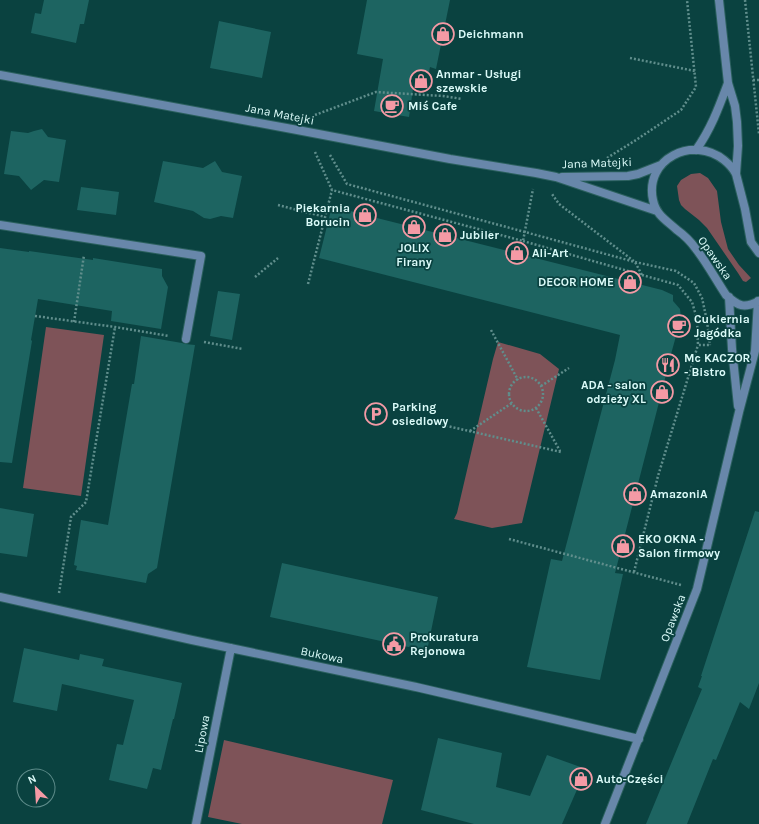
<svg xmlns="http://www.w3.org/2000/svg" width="759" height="824" font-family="Karla,sans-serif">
	<rect width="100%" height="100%" fill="#0a4240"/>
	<!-- green -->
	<path fill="#7e5358" d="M700 173 708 178 717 191 721 222 728 249 739 265 751 278 746 282 743 281 738 273 707 228 699 220 685 209 681 205 679 200 677 186 681 180 691 174Z
		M46 327 104 335 81 496 23 488Z
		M498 342 540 354 559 369 522 523 492 528 454 519 457 513 493 359Z
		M224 740 393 780 382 824H242L208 817Z"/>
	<!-- building -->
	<path fill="#1d6461" d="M44 0H89L84 24H80L76 43 31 33 35 13 41 14Z
		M367 0H450L436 69 430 67 425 91 413 89 409 117 374 111 383 59 357 54Z
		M219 21 271 32 262 78 210 68Z
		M42 129 48 137 66 140 59 182 44 180 31 190 19 176 4 174 11 131 28 133 34 131Z
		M163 161 203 168 215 161 222 172 242 176 233 218 221 216 210 219 204 218 193 211 154 202Z
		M81 187 119 192 116 215 77 210Z
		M332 206 365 215 662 290 673 295V301L680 309 681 318 668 365 664 383 615 573 623 574 600 680 527 667 551 559 562 561 615 360 620 335 319 258Z
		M0 248 29 252V251L93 260V258L162 269V276L168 287 161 329 111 321 112 311 38 299 31 340 32 341 12 463 0 462Z
		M218 291 240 294 232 340 210 336Z
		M141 336 182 343 185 344 195 345 157 568 148 574 146 583 76 570 77 566 74 565 81 520 108 525 132 384H134Z
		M0 508 34 514 27 557 0 553Z
		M755 511 759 512V683L749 709 740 702 716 760 713 759 687 824H646L702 689 698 687 702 676H701Z
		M282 563 438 597 427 651 270 617Z
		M24 648 79 660 80 654 104 659 102 666 182 683 174 719H173L161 770 153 768 147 789 109 780 117 744 123 745 134 700 62 684 57 711 13 702Z
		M438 738 502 753 496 787 530 796 547 755 586 769 562 824H474L421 810Z"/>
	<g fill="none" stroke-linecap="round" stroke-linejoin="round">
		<!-- minor casing -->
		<g stroke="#2b605e" stroke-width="10">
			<path id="minor" d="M719 0 728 83 735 106 737 122 738 146 736 174
				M0 75 292 129 450 159 536 173 556 177 657 211
				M696 150C711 129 719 107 728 83
				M562 177 628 176 638 174 661 165
				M0 225 201 256 186 339
				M759 253 751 242 745 209 736 174C733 168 729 164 724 160 693 135 644 159 653 200 656 215 666 220 677 230 684 235 691 242 696 249 707 263 716 280 726 295 738 306 744 309 759 301
				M729 297 732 349 738 406
				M0 597 192 640 416 687 639 739
				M196 824 231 648
				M605 824 697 589 739 412 755 351 758 301"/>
		</g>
		<!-- path -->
		<path stroke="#608e8c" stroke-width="2.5" stroke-dasharray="2 2" stroke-linecap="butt" d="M745 0 759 134
			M630 58 695 71
			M753 80H759
			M315 115 376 92 443 96 462 99
			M315 152 332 190 523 241 533 189
			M330 155 347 184 525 232 635 262 676 271 694 283 702 298 707 321 710 345
			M607 158 636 140 681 110 696 87 687 0
			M278 205 325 217
			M523 241 642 275 635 262 559 204 552 194
			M642 275 678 285 692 302 697 319 698 345H711
			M255 277 278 258
			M308 284 332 190
			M35 316 115 327 169 336
			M74 322 84 255
			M491 330 518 380
			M204 342 243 349
			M509 394a17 17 0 1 1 34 0a17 17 0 1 1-34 0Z
			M541 386 569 368
			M536 408 560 451
			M434 423 561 452
			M470 431 512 403
			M509 539 681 585
			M634 572 658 476 698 345
			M59 593 71 517 86 502 115 327"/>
		<!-- minor -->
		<use href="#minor" stroke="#6887aa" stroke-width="8"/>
	</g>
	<!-- icons -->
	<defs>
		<g id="shop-ring" transform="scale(1.15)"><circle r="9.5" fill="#0a4240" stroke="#f49aa5" stroke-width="1.5"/><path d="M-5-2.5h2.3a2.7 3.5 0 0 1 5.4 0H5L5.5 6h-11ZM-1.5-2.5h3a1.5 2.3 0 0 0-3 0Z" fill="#f49aa5"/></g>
		<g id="cafe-ring" transform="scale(1.15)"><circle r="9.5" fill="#0a4240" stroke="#f49aa5" stroke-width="1.5"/><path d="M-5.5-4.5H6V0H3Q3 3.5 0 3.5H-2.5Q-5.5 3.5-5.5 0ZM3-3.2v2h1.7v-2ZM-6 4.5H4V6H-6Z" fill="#f49aa5"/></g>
		<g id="restaurant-ring" transform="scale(1.15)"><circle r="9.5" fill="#0a4240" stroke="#f49aa5" stroke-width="1.5"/><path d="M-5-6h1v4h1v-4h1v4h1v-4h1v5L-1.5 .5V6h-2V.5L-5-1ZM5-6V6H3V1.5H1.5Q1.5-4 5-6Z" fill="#f49aa5"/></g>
		<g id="parking-ring" transform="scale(1.15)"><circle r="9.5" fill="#0a4240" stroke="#f49aa5" stroke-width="1.5"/><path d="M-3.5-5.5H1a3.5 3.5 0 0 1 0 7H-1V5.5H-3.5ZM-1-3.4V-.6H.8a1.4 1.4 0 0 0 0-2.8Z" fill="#f49aa5"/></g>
		<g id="civic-ring" transform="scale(1.15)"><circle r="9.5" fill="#0a4240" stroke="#f49aa5" stroke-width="1.5"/><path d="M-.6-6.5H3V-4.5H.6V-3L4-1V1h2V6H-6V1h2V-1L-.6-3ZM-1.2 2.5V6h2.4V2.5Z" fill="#f49aa5"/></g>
	</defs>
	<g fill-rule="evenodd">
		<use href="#shop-ring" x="443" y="34"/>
		<use href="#shop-ring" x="421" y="81"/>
		<use href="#cafe-ring" x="392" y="106"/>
		<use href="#shop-ring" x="365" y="215"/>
		<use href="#shop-ring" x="414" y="227"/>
		<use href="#shop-ring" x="445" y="235"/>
		<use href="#shop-ring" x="517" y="253"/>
		<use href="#shop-ring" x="630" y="282"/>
		<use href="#cafe-ring" x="679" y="326"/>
		<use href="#restaurant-ring" x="668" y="365"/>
		<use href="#shop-ring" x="662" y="392"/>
		<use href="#parking-ring" x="376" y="414"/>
		<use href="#shop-ring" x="635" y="494"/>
		<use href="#shop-ring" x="623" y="546"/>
		<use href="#civic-ring" x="394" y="644"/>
		<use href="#shop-ring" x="581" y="779"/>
	</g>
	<g text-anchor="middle" stroke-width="3.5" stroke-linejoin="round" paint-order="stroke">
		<!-- poi labels -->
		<g font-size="12" font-weight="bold" fill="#dbfbf9" stroke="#0a4240" text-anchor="start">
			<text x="458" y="38">Deichmann</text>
			<text x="436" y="78">Anmar - Usługi<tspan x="436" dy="14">szewskie</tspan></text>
			<text x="408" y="110">Miś Cafe</text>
			<text x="350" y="212" text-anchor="end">Piekarnia<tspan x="350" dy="14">Borucin</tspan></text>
			<text x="460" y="239">Jubiler</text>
			<text x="414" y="252" text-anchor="middle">JOLIX<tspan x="414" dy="14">Firany</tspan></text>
			<text x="532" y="257">Ali-Art</text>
			<text x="614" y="286" text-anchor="end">DECOR HOME</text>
			<text x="694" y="323">Cukiernia<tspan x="694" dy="14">Jagódka</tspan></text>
			<text x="684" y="362">Mc KACZOR<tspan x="684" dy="14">- Bistro</tspan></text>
			<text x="646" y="389" text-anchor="end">ADA - salon<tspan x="646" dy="14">odzieży XL</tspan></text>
			<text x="392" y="411">Parking<tspan x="392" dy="14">osiedlowy</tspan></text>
			<text x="650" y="498">AmazoniA</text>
			<text x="638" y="543">EKO OKNA -<tspan x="638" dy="14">Salon firmowy</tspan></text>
			<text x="410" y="641">Prokuratura<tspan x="410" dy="14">Rejonowa</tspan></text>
			<text x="596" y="783">Auto-Części</text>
		</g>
		<!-- street labels -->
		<g font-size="12" fill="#dbfbf9" stroke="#0a4240">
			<text transform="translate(280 114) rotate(11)" y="4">Jana Matejki</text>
			<text transform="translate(597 163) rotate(-2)" y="4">Jana Matejki</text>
			<text transform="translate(715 258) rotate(55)" y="4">Opawska</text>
			<text transform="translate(673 618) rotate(-69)" y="4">Opawska</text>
			<text transform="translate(322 655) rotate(12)" y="4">Bukowa</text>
			<text transform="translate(202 734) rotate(-79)" y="4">Lipowa</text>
		</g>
	</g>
	<!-- north arrow -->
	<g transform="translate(36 788) rotate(335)"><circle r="19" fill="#0a4240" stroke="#5e8c8a"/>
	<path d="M0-3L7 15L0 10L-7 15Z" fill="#f49aa5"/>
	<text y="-6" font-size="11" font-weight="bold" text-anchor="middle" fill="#dbfbf9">N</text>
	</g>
</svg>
